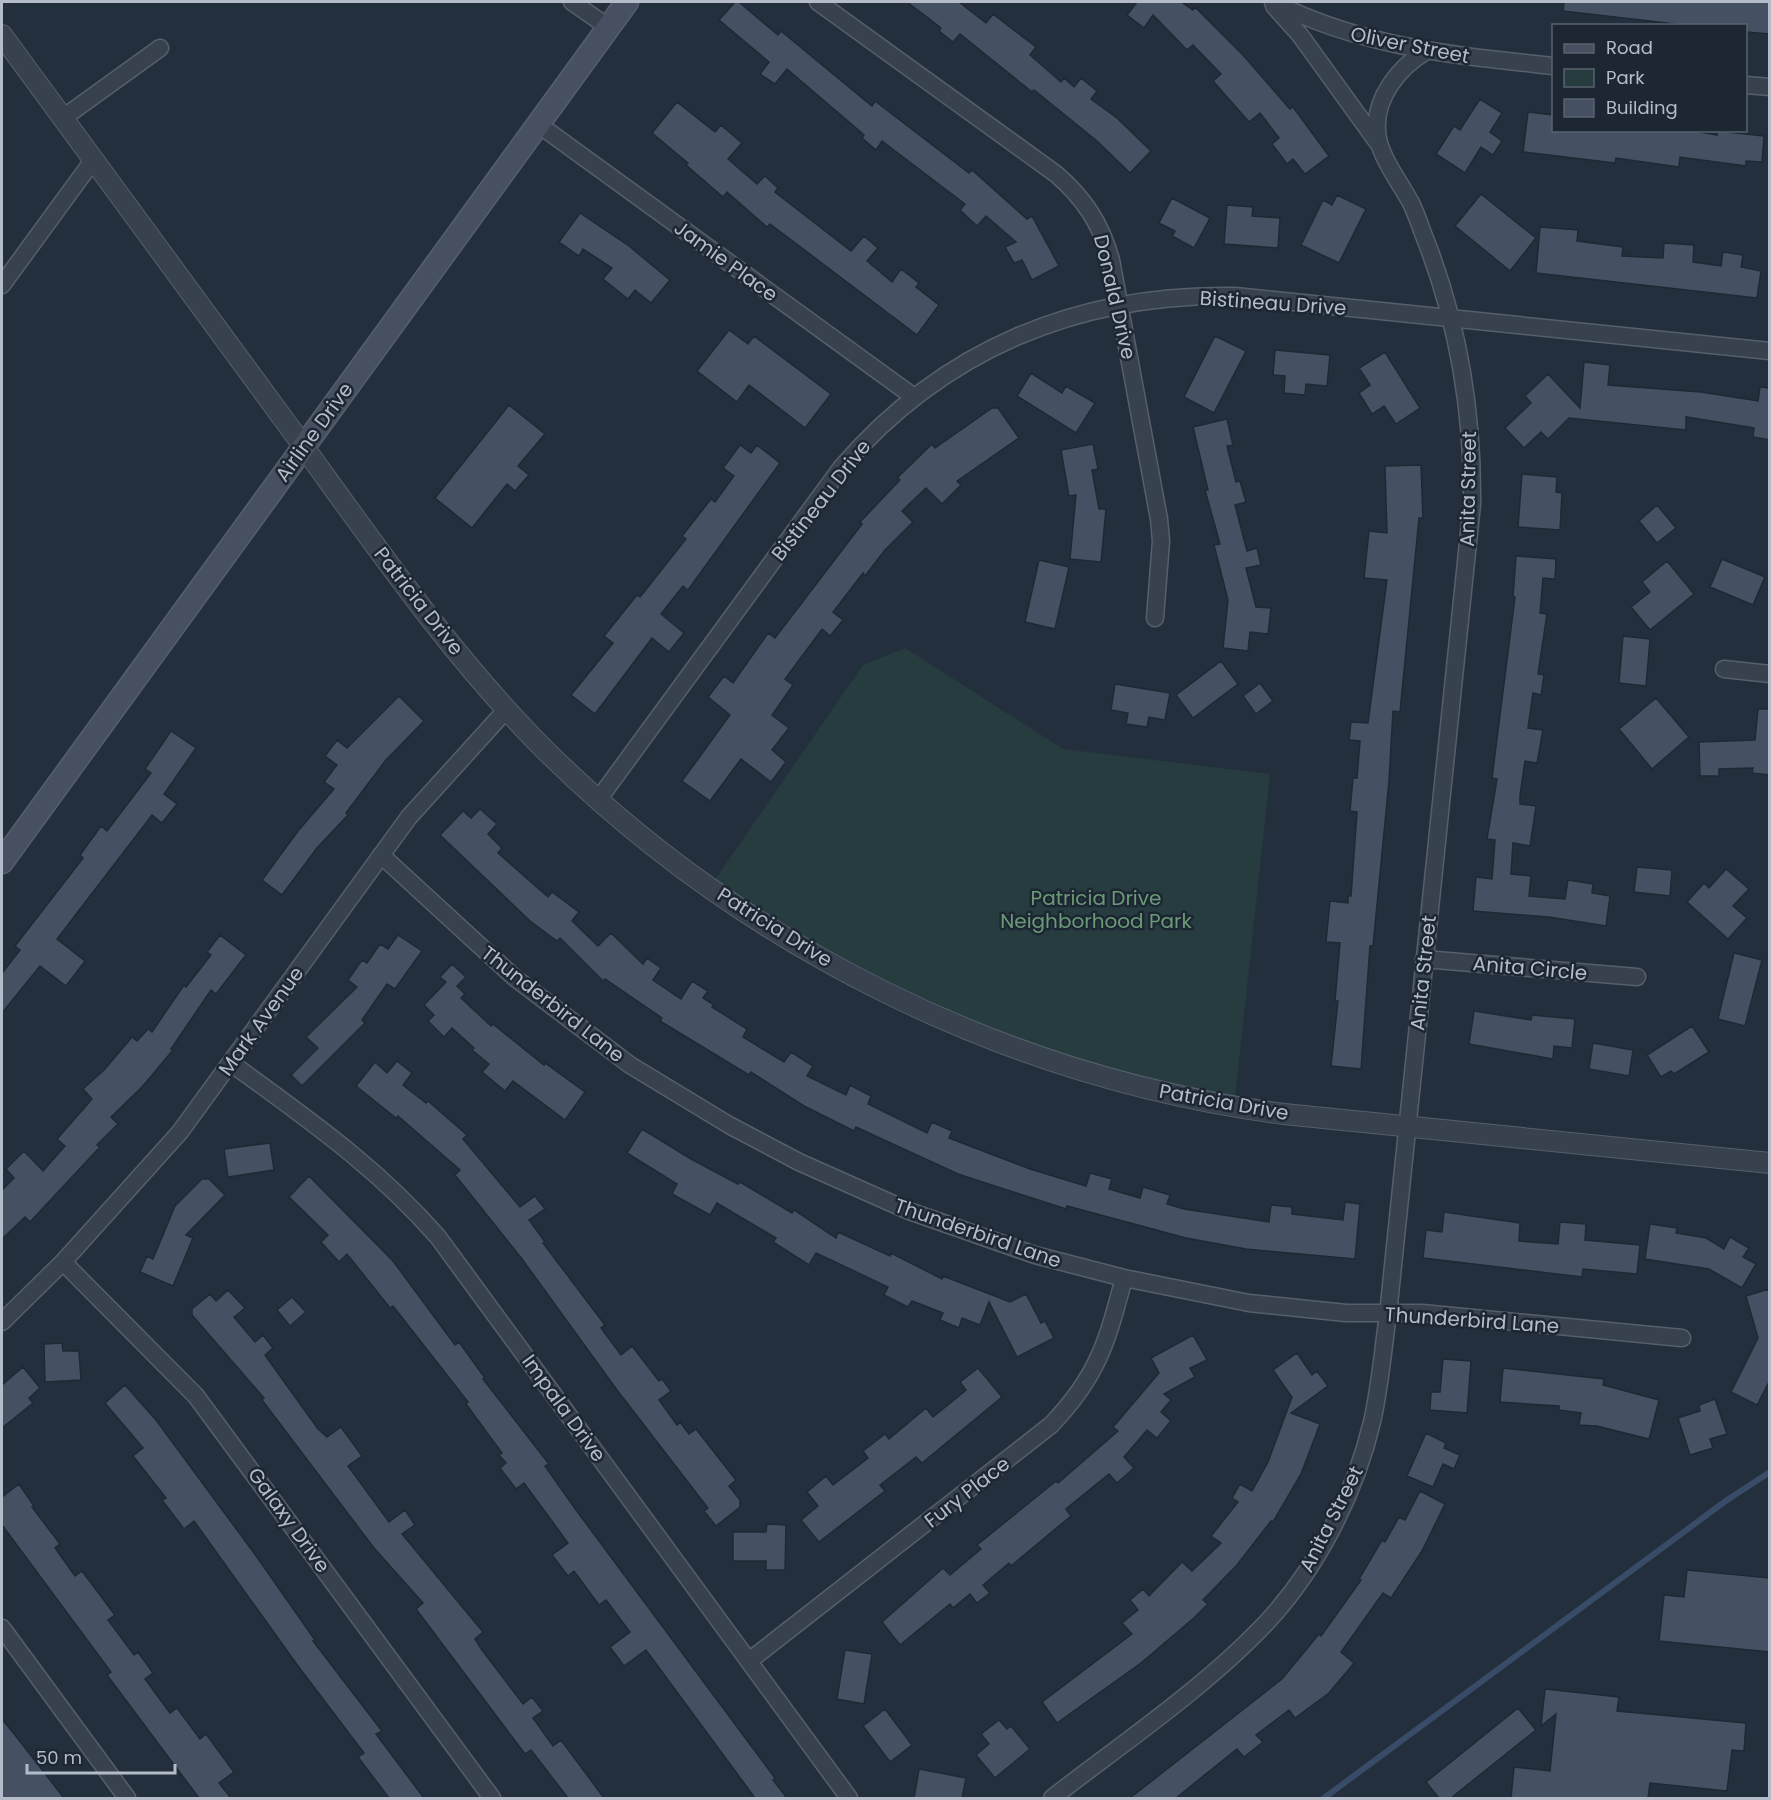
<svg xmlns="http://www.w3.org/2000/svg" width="1771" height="1800" font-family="Poppins,sans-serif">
	<rect width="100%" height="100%" fill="#242f3e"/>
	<!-- green -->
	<path fill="#263c3f" d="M905 648 1063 749 1270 774 1234 1107 1059 1063 910 1005 710 887 863 665Z"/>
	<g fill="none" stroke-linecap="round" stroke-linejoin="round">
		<!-- stream -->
		<path stroke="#394c67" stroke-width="6" d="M1324 1798 1727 1500 1770 1472"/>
	</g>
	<!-- building -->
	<path fill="#455162" stroke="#1f2835" stroke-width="1.5" d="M735 2H739L778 35 781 31 872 106 875 101 969 173 972 170 1027 219 1032 216 1059 266 1032 280 1022 260 1014 263 1005 247 1016 242 986 216 977 226 960 210 965 204 882 141 876 150 862 138 864 135 787 69 775 84 760 74 769 62 719 20Z
		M907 2H959L986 23 993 14 1036 47 1030 55 1061 82 1064 78 1074 87 1081 78 1097 91 1091 99 1117 118 1151 151 1130 173 1097 141 1034 90 1032 92 960 34 953 42 939 31 941 28Z
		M1137 2H1181L1193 10 1195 7 1243 55 1290 109 1293 107 1329 156 1305 174 1293 159 1287 164 1272 144 1279 138 1260 113 1249 122 1213 81 1221 74 1193 45 1187 50 1153 15 1144 28 1127 15Z
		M1564 2H1770V34L1746 32V26H1693L1563 11Z
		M1480 99 1502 113 1490 132 1502 141 1493 155 1481 147 1465 173 1436 154 1454 126 1460 130Z
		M677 102 715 132 721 125 742 143 728 159 757 184 765 176 778 188 775 192 851 251 864 236 878 248 867 261 892 282 901 269 919 283 916 287 939 305 917 335 770 224 767 227 727 192 723 197 686 165 688 163 652 133Z
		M1528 112 1554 115V130H1689L1717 135V131L1764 136 1762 162 1746 161V166L1680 157 1679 167 1616 158 1615 163 1523 152Z
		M1481 194 1536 238 1510 271 1455 226Z
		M1337 195 1366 209 1339 263 1301 245 1323 200 1332 205Z
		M1172 198 1210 218 1194 248 1172 236 1175 231 1159 223Z
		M1227 205 1253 207 1252 216 1280 218 1278 248 1224 244Z
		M580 213 629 246 670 280 651 303 635 290 628 299 603 279 612 268 583 249 579 256 559 242Z
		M1540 227 1578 230 1577 241 1623 247 1622 256 1663 258 1664 243 1694 245 1693 262 1721 266 1723 252 1743 255 1741 267 1761 271 1757 298 1536 273Z
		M729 330 748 344 754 336 831 394 805 428 749 385 737 402 697 371Z
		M1215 336 1246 351 1214 413 1184 397Z
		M1275 350 1330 355 1327 386 1306 384 1305 395 1284 393 1285 376 1273 375Z
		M1385 352 1420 408 1396 424 1384 406 1372 414 1359 393 1370 385 1359 368Z
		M1584 362 1610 365 1608 385 1701 392 1758 401 1760 387 1770 388V440L1753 437 1754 428 1686 417V430L1569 418 1548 439 1541 432 1524 448 1505 428 1531 403 1525 396 1548 374 1580 408Z
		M1031 373 1062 393 1066 386 1095 403 1076 433 1017 396Z
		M509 405 545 434 518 466 529 475 515 491 507 484 472 528 435 498Z
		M992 408H998L1019 438 957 481 961 485 942 504 926 488 902 511 913 522 885 550 865 576 863 573 833 612 843 620 830 636 822 629 785 679 793 685 772 715 789 728 772 750 786 762 771 782 741 759 710 801 682 781 730 715 708 697 724 676 733 683 768 633 775 638 862 524 860 522 900 480 897 478 932 444 935 448Z
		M1227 419 1233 445 1227 446 1236 482 1240 481 1246 502 1235 505 1247 551 1257 548 1261 565 1246 568 1256 607 1271 608 1268 634 1250 632 1248 651 1223 648 1228 600 1214 545 1220 544 1205 490H1208L1193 427Z
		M1093 444 1098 469 1092 470 1099 509H1106L1101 562 1070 559 1076 495 1069 496 1061 450Z
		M740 445 751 453 757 445 780 463 688 590 683 586 661 614 684 633 669 652 652 638 595 714 571 695 613 643 604 636 637 595 640 597 686 539 682 536 711 499 715 502 734 476 723 468Z
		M1421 465 1423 518H1419L1400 712 1393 711 1389 781 1373 946H1370L1361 1069 1331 1066 1338 1001H1335L1340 943 1326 942 1330 901 1348 903V896H1351L1357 812 1350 811 1353 778H1357L1360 741 1349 740 1351 722 1368 723 1387 580 1364 578 1369 531 1387 533 1385 466Z
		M1522 474 1557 477 1556 492 1562 493 1560 530 1518 527Z
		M1657 505 1676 528 1657 543 1639 521Z
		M1516 556 1556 559 1555 579 1543 578 1540 613 1547 614 1538 674 1544 675 1541 695 1533 693 1528 728 1543 730 1537 763 1525 761 1520 795V804L1536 806 1530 846 1513 843 1511 874 1531 876 1529 896 1565 899 1568 880 1593 884 1592 893 1610 896 1606 926 1549 917 1473 911 1476 877 1492 879 1495 840 1487 839 1497 779 1492 778 1515 597H1513Z
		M1722 559 1765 577 1753 605 1710 587Z
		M1039 560 1069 567 1055 629 1025 622Z
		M1667 561 1694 594 1650 630 1631 607 1650 592 1642 582Z
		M1623 636 1650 639 1646 686 1619 683Z
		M1221 661 1238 684 1193 718 1176 695Z
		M1260 683 1273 701 1256 714 1243 696Z
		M1115 684 1170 693 1165 720 1149 717 1147 727 1126 724 1128 713 1111 710Z
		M399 696 424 721 386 760 346 813 348 815 317 848 282 895 262 880 298 831 334 789 324 782 337 765 325 756 337 740 347 748Z
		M1656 698 1689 737 1652 769 1619 729Z
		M1758 709H1770V775L1752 773 1753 768 1719 769V776H1700L1699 742 1755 740Z
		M171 731 196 748 164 794 177 804 162 823 152 815 57 939 85 961 66 986 40 966 2 1013V973L20 950 15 946 83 858 80 855 101 826 107 831 151 773 145 769Z
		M480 809 497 824 488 834 502 848 498 853 548 897 552 892 579 912 572 921 598 946 611 933 643 964 647 958 661 968 653 980 681 999 692 981 708 991 703 998 714 1005 712 1007 747 1029 743 1037 784 1062 791 1052 813 1066 807 1076 846 1095 850 1085 871 1096 868 1104 927 1133 932 1122 952 1131 949 1138 1030 1169 1086 1186 1090 1173 1112 1179 1109 1189 1140 1198 1143 1187 1170 1195 1167 1204 1184 1209 1269 1222 1271 1205 1292 1207V1214L1343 1220 1345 1202 1360 1204 1355 1259 1246 1249 1186 1238 1067 1206 1066 1209 958 1174 856 1127 854 1131 804 1106 751 1072 749 1075 660 1021 662 1018 605 979 603 981 560 938 557 941 530 921 440 835 463 811 471 818Z
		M1637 867 1672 870 1670 896 1634 892Z
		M1726 869 1749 889 1733 906 1747 918 1728 939 1687 902 1704 883 1709 888Z
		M220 935 246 955 216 994 211 990 171 1049 173 1050 142 1087 111 1117 118 1124 97 1145 100 1147 30 1222 25 1217 2 1239V1190L14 1178 6 1169 24 1151 43 1171 65 1146 57 1139 92 1099 83 1089 104 1070 132 1037 137 1041 148 1029 152 1032 184 985 186 987 211 955 207 952Z
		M398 935 422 951 395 989 387 984 362 1020 365 1023 302 1086 291 1075 318 1048 306 1037 357 987 348 980 362 960 367 963 380 944 388 949Z
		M1734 953 1762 960 1745 1026 1718 1019Z
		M452 964 466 977 457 986 465 994 461 998 491 1026 493 1024 544 1065 545 1063 585 1092 565 1120 513 1081 505 1091 482 1072 489 1064 472 1050 474 1048 452 1028 444 1037 428 1021 434 1015 424 1005 446 982 440 977Z
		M1474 1011 1531 1020 1532 1015 1575 1019 1572 1048 1554 1046 1553 1059 1469 1044Z
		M1692 1026 1709 1052 1674 1074 1671 1071 1661 1077 1647 1055Z
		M1593 1043 1633 1050 1629 1076 1589 1069Z
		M397 1061 412 1073 403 1085 426 1103 428 1101 467 1135 463 1139 520 1207 535 1196 545 1209 529 1220 545 1242 543 1243 605 1325 601 1328 621 1355 632 1346 659 1381 662 1379 671 1391 659 1400 677 1425 680 1422 689 1434 696 1429 736 1480 729 1486 740 1500V1507L716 1526 704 1511 708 1508 617 1390 522 1259 455 1175 460 1170 398 1116 396 1118 356 1086 375 1062 387 1073Z
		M642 1129 691 1159 738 1184 740 1182 792 1213 794 1210 836 1238 838 1232 890 1256 891 1253 942 1279 943 1276 1010 1302 1026 1294 1041 1323 1045 1321 1054 1338 1017 1357 989 1302 980 1325 962 1318 959 1328 940 1320 943 1313 912 1301 908 1307 884 1295 888 1287 816 1253 809 1265 773 1242 776 1238 717 1203 710 1215 672 1194 677 1184 627 1153Z
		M270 1143 274 1170 228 1177 224 1149Z
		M309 1176 393 1261 455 1345 459 1342 485 1378 483 1379 549 1464 545 1466 576 1510 775 1778 773 1780 787 1798H755L646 1650 624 1666 610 1647 630 1632 606 1600 599 1605 574 1571 568 1576 552 1555 568 1543 524 1483 516 1489 500 1468 506 1463 499 1455 502 1453 466 1404 468 1402 393 1306 390 1308 347 1254 339 1262 321 1242 328 1235 289 1197Z
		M202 1179H209L225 1195 186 1235 193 1238 173 1286 140 1272 147 1256 153 1259 175 1206Z
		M1444 1212 1520 1223 1519 1241 1558 1244 1560 1222 1586 1224 1585 1240 1640 1245 1637 1274 1583 1269 1582 1277 1423 1258 1426 1230 1442 1232Z
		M1650 1224 1677 1228 1676 1233 1706 1238 1724 1249 1730 1237 1749 1248 1743 1257 1756 1264 1742 1288 1709 1269 1645 1259Z
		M1769 1289 1770 1380 1757 1405 1731 1392 1758 1338 1746 1296Z
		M228 1290 245 1308 234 1317 255 1342 263 1335 273 1348 265 1355 318 1429 327 1437 341 1427 362 1456 348 1466 389 1522 405 1510 415 1525 402 1534 483 1632 475 1639 482 1650 523 1704 532 1697 543 1711 533 1718 553 1746 561 1740 604 1798H568L531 1750 525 1754 416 1609 423 1603 374 1548 262 1400 264 1398 192 1315V1309L210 1294 216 1301Z
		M292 1297 306 1312 290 1326 277 1310Z
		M1193 1335 1207 1360 1190 1368 1195 1377 1164 1394 1171 1400 1161 1412 1171 1421 1157 1438 1147 1430 1124 1457 1134 1468 1117 1483 1109 1474 1066 1509 1071 1516 1011 1566 1009 1563 983 1585 990 1593 977 1603 970 1594 953 1608 950 1604 900 1645 882 1622 943 1568 950 1575 981 1549 977 1545 1056 1481 1058 1483 1118 1431 1113 1427 1159 1373 1151 1358Z
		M62 1343 63 1351H79L81 1380 45 1382 44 1344Z
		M1297 1353 1312 1375 1317 1371 1328 1386 1291 1413 1320 1424 1301 1474 1273 1522 1271 1521 1237 1565 1203 1600 1208 1604 1195 1617 1141 1663 1057 1723 1042 1702 1132 1634 1122 1623 1138 1610 1130 1600 1143 1589 1149 1596 1182 1562 1192 1571 1221 1543 1211 1536 1238 1502 1232 1498 1240 1484 1252 1491 1268 1462 1292 1397 1273 1370Z
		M1443 1359 1471 1361 1467 1413 1430 1410 1431 1392H1440Z
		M23 1367 40 1388 29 1398 33 1403 2 1428V1385Z
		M978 1368 1002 1397 922 1463 916 1457 880 1485 885 1491 819 1542 801 1520 818 1506 807 1492 826 1476 833 1485 868 1458 863 1451 885 1434 889 1439 926 1408 933 1417 966 1390 960 1382Z
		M1503 1368 1604 1379 1603 1385 1659 1400 1649 1439 1597 1426 1579 1425 1581 1413 1559 1410V1406L1500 1402Z
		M125 1385 156 1420 254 1553 315 1640 313 1641 382 1731 376 1734 424 1798H389L358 1757 364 1753 298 1666 194 1521 184 1529 162 1500 166 1498 133 1456 143 1448 105 1403Z
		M1715 1399 1727 1434 1710 1439 1713 1448 1690 1455 1678 1418 1700 1411 1699 1405Z
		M1426 1433 1446 1443 1444 1448 1460 1455 1454 1469 1443 1464 1433 1487 1407 1476Z
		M19 1484 34 1506 32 1507 60 1544 55 1548 75 1576 82 1571 115 1615 108 1620 134 1655 138 1652 153 1673 145 1679 170 1713 177 1708 200 1739 206 1734 234 1772 219 1783 231 1798H199L107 1675 111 1672 2 1525V1497Z
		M1420 1491 1445 1504 1422 1551 1391 1598 1383 1593 1341 1652 1354 1663 1329 1693 1295 1718 1289 1710 1256 1735 1263 1742 1244 1757 1237 1749 1176 1798H1130L1282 1679 1319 1634 1321 1636 1361 1580 1359 1579 1382 1540 1385 1542 1399 1517 1405 1520Z
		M767 1524 786 1525 785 1570H766V1561H733V1532H766Z
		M1687 1570 1770 1578V1652L1659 1641 1664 1595 1684 1597Z
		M845 1650 872 1654 864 1704 837 1699Z
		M1545 1689 1619 1697 1617 1711 1746 1723 1744 1751 1732 1750 1727 1791 1650 1783 1648 1798H1511L1514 1767 1550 1771 1556 1714 1541 1726Z
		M1518 1708 1536 1730 1451 1798H1439L1426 1782Z
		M885 1709 912 1745 890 1762 863 1726Z
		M2 1719 15 1735 64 1798H2Z
		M999 1720 1007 1729 1011 1726 1030 1749 995 1778 976 1755 989 1744 981 1734Z
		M919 1769 966 1778 962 1798H914Z"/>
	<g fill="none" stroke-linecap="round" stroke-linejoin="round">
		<!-- minor casing -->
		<g stroke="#565f6c" stroke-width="19">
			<path id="minor" d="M572 2 608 27
				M818 2 1056 174C1084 198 1101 224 1111 260L1159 519 1161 541 1155 618
				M1273 2C1365 48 1453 55 1554 66
				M1274 6 1300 35 1378 143
				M1746 85 1770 87
				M63 118 160 48
				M538 124 914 397
				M2 285 94 159
				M1724 669 1770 674
				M598 800 841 468C943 349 1079 293 1235 296L1770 351
				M381 855 515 978 630 1065 729 1125 799 1162 909 1211 1035 1255 1124 1278 1249 1303 1346 1313H1422L1682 1338
				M1424 959 1637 977
				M231 1063C307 1119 375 1165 438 1237L849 1798
				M63 1262 196 1396 492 1798
				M2 1322 63 1262 180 1132 409 817 507 709
				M2 1628 127 1798
				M749 1661 1051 1425C1098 1376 1107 1342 1124 1278
				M1052 1798C1122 1744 1207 1686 1267 1622 1317 1568 1355 1494 1372 1422 1380 1387 1383 1350 1388 1314L1472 504C1473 412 1459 326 1426 241 1421 229 1417 215 1411 203 1400 182 1377 154 1377 129 1375 98 1399 67 1425 52"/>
		</g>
		<!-- tertiary casing -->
		<g stroke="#565f6c" stroke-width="22">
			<path id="tertiary" d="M2 35C102 171 202 307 301 443 377 548 453 658 545 750 743 946 1007 1078 1284 1114L1770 1163"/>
		</g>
		<!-- secondary casing -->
		<g stroke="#565f6c" stroke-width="25">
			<path id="secondary" d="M2 862 627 2"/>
		</g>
		<!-- minor -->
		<use href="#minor" stroke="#38414e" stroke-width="16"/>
		<!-- tertiary -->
		<use href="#tertiary" stroke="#38414e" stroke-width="20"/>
		<!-- secondary -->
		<use href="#secondary" stroke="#465061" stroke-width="22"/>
	</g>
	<g text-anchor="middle" stroke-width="5" stroke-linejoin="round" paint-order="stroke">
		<!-- street labels -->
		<g font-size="20" fill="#b4bcc9" stroke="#1d2633">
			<text transform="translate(1410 45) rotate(11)" y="7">Oliver Street</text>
			<text transform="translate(726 261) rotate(36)" y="7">Jamie Place</text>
			<text transform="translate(1115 297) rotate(77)" y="7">Donald Drive</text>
			<text transform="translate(1273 303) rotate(4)" y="7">Bistineau Drive</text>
			<text transform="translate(314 432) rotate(-54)" y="7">Airline Drive</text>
			<text transform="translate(1468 489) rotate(-89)" y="7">Anita Street</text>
			<text transform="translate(821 500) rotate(-52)" y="7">Bistineau Drive</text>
			<text transform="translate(419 601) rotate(52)" y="7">Patricia Drive</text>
			<text transform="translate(775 927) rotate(32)" y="7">Patricia Drive</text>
			<text transform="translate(1530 968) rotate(5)" y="7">Anita Circle</text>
			<text transform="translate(1423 973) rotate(-84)" y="7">Anita Street</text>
			<text transform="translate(553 1004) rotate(38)" y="7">Thunderbird Lane</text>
			<text transform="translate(261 1021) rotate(-54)" y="7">Mark Avenue</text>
			<text transform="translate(1224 1102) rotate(10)" y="7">Patricia Drive</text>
			<text transform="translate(978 1233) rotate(19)" y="7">Thunderbird Lane</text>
			<text transform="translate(1472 1320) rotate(4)" y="7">Thunderbird Lane</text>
			<text transform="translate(564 1408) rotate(54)" y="7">Impala Drive</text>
			<text transform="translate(967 1492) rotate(-38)" y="7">Fury Place</text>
			<text transform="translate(1331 1519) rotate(-63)" y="7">Anita Street</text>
			<text transform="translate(289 1520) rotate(54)" y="7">Galaxy Drive</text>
		</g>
		<!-- park labels -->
		<g font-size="20" fill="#6b9a76" stroke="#1d2633">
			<text x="1096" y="905">Patricia Drive<tspan x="1096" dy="23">Neighborhood Park</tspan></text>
		</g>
	</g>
	<!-- border -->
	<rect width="1771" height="1800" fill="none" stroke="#b4bcc9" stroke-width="6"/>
	<!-- legend -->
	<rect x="1552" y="24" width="195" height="108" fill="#1d2633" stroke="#59626f" stroke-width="1.5"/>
	<rect x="1564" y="44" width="30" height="9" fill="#465061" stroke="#59626f" stroke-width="1.5"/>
	<text x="1606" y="54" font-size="18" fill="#b4bcc9">Road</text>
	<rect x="1564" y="69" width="30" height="18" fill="#263c3f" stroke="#59626f" stroke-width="1.5"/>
	<text x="1606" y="84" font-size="18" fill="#b4bcc9">Park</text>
	<rect x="1564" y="99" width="30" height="18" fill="#455162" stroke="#59626f" stroke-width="1.5"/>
	<text x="1606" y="114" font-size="18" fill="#b4bcc9">Building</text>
	<!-- scale -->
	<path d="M27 1764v9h148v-9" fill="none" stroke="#b4bcc9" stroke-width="3"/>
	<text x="36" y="1764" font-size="18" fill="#b4bcc9" stroke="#1d2633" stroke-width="4.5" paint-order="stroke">50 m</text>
</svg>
